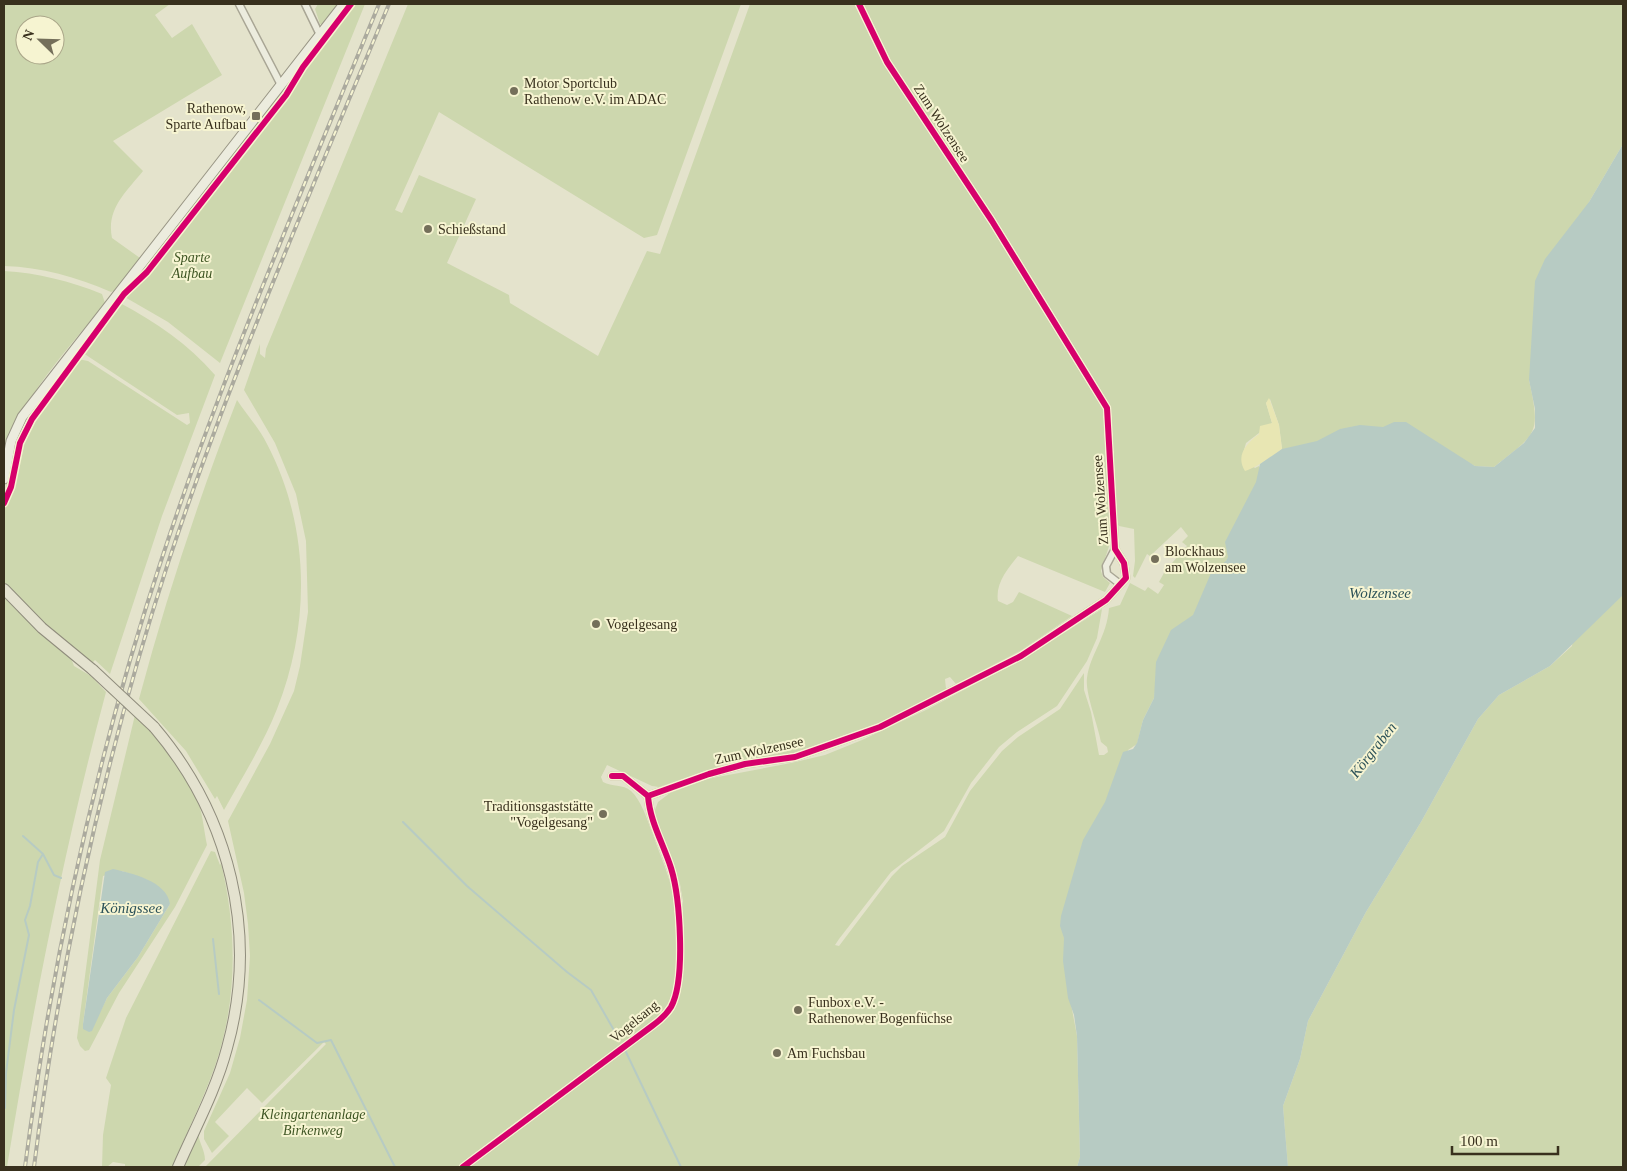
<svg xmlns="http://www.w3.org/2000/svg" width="1627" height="1171" font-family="'Times New Roman',serif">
	<rect width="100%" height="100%" fill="#e4e3cc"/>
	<!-- green -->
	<path fill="#cdd7ae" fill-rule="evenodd" d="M4 4H170L155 15 172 38 192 24 222 75 113 141 143 171C126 192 106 209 112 238L140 258 114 291 111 292C76 277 42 267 4 266ZM25 25H55V55H25Z
		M318 4H339L323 24H320L315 9Z
		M353 4H365L220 363 168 322 123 296 140 273 145 276 150 270 147 263 280 92 287 95 284 87Z
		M408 4H741L657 235 644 238 439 112 395 210 402 213 419 175 476 199 447 263 509 295 510 303 598 356 647 251 660 254 750 4H856L887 65 993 226 1104 408 1111 540 1101 571 1103 577 1110 583 1105 592 1018 556C1008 568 995 584 998 601L1007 605 1013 602 1019 592 1072 616 1020 651 956 684 950 677 945 679 946 689 939 693 878 724 824 745 782 756 731 762 659 787 652 786 607 765 601 777 603 782C612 787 623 784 631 791 641 800 647 819 652 832 657 847 664 863 669 879 678 910 683 974 670 1004 662 1022 638 1033 623 1043L457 1167H205L326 1044 324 1042 262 1103 247 1088 215 1122 229 1136 212 1153 204 1139V1131L230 1073 240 1038 247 1000 250 956 248 924 244 893 228 821 270 744 294 691 300 666 308 612 306 541 296 494 275 443 244 390 260 344V354L265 358 266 349Z
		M861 4H1623V144L1589 202 1529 380C1541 435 1537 433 1494 467L1475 466 1454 455 1353 439 1279 452 1282 449 1279 425 1270 399 1266 403 1272 423 1246 443 1242 457 1255 468 1259 466 1264 477 1242 533 1156 686 1154 698 1143 720 1137 744 1128 750 1071 1004 1077 1036 1080 1157 1077 1167H468L653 1030 675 1006 682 969 683 901 680 884 655 818V810L658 802 670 793 707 779 791 763 825 755 862 740 928 709 1026 657 1102 609 1097 638 1087 661 1057 706 1017 732 999 747 971 783 944 831 891 872 839 939 835 945 839 946 892 876 902 866 945 837 970 791 1002 751 1018 737 1060 709 1084 673V690L1091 712 1099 755H1104L1108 752 1107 747 1101 742C1098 725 1085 693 1087 678 1090 654 1107 637 1109 608L1120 605 1130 583 1145 591 1148 587 1158 594 1164 585 1159 582 1165 571 1187 546 1182 542 1188 536 1181 527 1150 556 1147 554 1135 578 1133 576 1135 561 1134 529 1119 526 1116 522 1108 406 890 62Z
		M4 271C38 273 70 281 102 294L105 303C71 346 16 403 4 456Z
		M120 303C156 322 188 344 215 375L162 516 110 674 95 660 92 663C62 639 28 613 4 582 4 534 0 464 24 422 38 399 57 379 73 358L88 361 187 425 190 423 189 413 177 415 83 353 82 346 111 308 113 315Z
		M237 400C247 415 259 428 267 444 310 526 311 623 277 709 263 744 242 778 224 810L217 796 215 799 186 751 139 699C166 598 199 498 237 400Z
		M1623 585V1167H1288L1283 1106 1300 1059 1308 1021 1366 912 1421 822 1478 719 1499 695 1550 666 1572 646 1574 632Z
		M4 596 45 637 71 658 74 666 91 676 106 692C64 849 33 1007 7 1167H4Z
		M135 715C156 737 190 774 199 804 203 817 204 831 207 845L175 907 119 993 89 1050 85 1051 80 1046 77 1038 100 860ZM122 871 147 880 170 904 138 957 107 998 98 1016 83 1024 103 876Z
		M211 851 215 852 220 865 221 863C237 930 238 999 215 1066 203 1100 186 1134 172 1167H125V1164L113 1162 107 1167H102L103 1135 111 1085 106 1078 126 1018Z
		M198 1133C199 1143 205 1150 205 1160L198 1167H183Z"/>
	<!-- sand -->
	<path fill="#e8e6b3" d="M1269 398 1279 425 1282 449C1273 456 1256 468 1245 471 1235 455 1247 443 1259 434L1260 426 1272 423 1266 403Z"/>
	<!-- water -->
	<path fill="#b7cbc3" d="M1623 144V595L1550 666 1499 695 1478 719 1421 822 1366 912 1308 1021 1300 1059 1283 1106 1288 1167H1077L1080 1157 1077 1036 1074 1015 1068 998 1063 961 1064 938 1060 926 1061 916 1083 840 1105 802 1123 752 1133 749 1137 743 1143 720 1154 698 1156 662 1171 630 1193 615 1211 573 1226 561 1228 557 1225 542 1256 482 1260 464 1282 449 1317 441 1340 429 1360 425 1383 427 1394 422H1406L1475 466 1494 467 1524 443 1535 428V409L1529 380 1535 281 1545 259 1589 202Z
		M113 869C131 873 167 881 170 904L138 957 107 998 92 1031 89 1032 83 1029V1024L105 872Z"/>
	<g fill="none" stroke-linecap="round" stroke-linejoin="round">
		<!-- stream -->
		<path stroke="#b7cbc3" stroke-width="2" d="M403 822 467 886 567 972 591 990 619 1039
			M23 836 43 854 54 875 61 878
			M213 939 219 994
			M259 1000 317 1043 331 1040 395 1167
			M625 1050 681 1167
			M5 1108 6 1073 14 1010 29 935 25 920 30 906 38 862 43 854"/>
		<!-- minor casing -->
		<g stroke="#a9a695" stroke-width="9">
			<path id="minor" d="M239 4 281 85
				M305 4 320 35
				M1115 549 1106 566 1107 574 1120 584
				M612 776H623L648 796 709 774 745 764 795 757 880 727 1021 656 1106 600 1126 578 1124 563 1115 549 1107 408 992 221 887 62 859 4
				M463 1167 652 1026C659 1021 666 1015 671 1007 686 980 680 897 671 868 663 843 650 822 648 796"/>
		</g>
		<!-- secondary casing -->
		<g stroke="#999685" stroke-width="11">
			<path id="secondary" d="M4 479 11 441 22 417 344 4"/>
		</g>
		<!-- primary casing -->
		<g stroke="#8f8c7c" stroke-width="12">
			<path id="primary" d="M4 589 42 628 93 670
				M154 727C230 816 259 934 227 1048 216 1090 195 1128 178 1167"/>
		</g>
		<!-- minor -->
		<use href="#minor" stroke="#ececde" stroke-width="6"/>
		<!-- secondary -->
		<use href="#secondary" stroke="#ececde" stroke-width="9"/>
		<!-- primary -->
		<use href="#primary" stroke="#e4e2cf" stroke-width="10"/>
		<!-- rail casing -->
		<g stroke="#abaa9e" stroke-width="4">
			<path id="rail" d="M25 1167C52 960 96 756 162 558 224 369 304 187 379 4
				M34 1167C60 962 104 759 168 563 231 373 312 189 389 4"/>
		</g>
		<!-- rail -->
		<use href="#rail" stroke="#f6f4d1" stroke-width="2" stroke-dasharray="5.5" stroke-linecap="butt"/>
		<!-- primary-bridge casing -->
		<g stroke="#8f8c7c" stroke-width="12" stroke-linecap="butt">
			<path id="primary-bridge" d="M93 670 154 727"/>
		</g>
		<!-- primary-bridge -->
		<use href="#primary-bridge" stroke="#e4e2cf" stroke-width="10"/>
		<!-- cycleway casing -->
		<g stroke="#f6f4d1" stroke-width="9">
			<path id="cycleway" d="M4 503 11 487 20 443 32 419 124 294 147 272 286 95 303 67 351 4
				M612 776H623L648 796 709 774 745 764 795 757 880 727 1021 656 1106 600 1126 578 1124 563 1115 549 1107 408 992 221 887 62 859 4
				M463 1167 652 1026C659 1021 666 1015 671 1007 686 980 680 897 671 868 663 843 650 822 648 796"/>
		</g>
		<!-- cycleway -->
		<use href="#cycleway" stroke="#d6006c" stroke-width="6"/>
	</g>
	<!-- markers -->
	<g fill="#746f5a" stroke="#f6f4d1" stroke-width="2">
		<circle cx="514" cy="91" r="5"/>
		<rect x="251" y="111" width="10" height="10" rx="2.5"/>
		<circle cx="428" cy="229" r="5"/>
		<circle cx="1155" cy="559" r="5"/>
		<circle cx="596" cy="624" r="5"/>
		<circle cx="603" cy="814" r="5"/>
		<circle cx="798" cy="1010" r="5"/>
		<circle cx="777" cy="1053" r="5"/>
	</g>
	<g text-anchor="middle" stroke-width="4" stroke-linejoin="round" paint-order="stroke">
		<!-- poi labels -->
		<g font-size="14" fill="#38301d" stroke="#f6f4d1" text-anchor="start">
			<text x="524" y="88">Motor Sportclub<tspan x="524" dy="16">Rathenow e.V. im ADAC</tspan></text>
			<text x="246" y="113" text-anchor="end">Rathenow,<tspan x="246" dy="16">Sparte Aufbau</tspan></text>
			<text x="438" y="234">Schießstand</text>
			<text x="1165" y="556">Blockhaus<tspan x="1165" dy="16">am Wolzensee</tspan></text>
			<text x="606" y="629">Vogelgesang</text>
			<text x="593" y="811" text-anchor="end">Traditionsgaststätte<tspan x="593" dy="16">"Vogelgesang"</tspan></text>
			<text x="808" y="1007">Funbox e.V. -<tspan x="808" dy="16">Rathenower Bogenfüchse</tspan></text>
			<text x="787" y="1058">Am Fuchsbau</text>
		</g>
		<!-- street labels -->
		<g font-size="14" fill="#38301d" stroke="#f6f4d1">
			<text transform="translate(942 123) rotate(57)" y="5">Zum Wolzensee</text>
			<text transform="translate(1100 500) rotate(-94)" y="5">Zum Wolzensee</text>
			<text transform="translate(759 750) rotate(-12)" y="5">Zum Wolzensee</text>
			<text transform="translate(634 1021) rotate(-39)" y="5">Vogelsang</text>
		</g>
		<!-- park labels -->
		<g font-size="14" font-style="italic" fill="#3e5523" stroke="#f6f4d1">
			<text x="192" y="262">Sparte<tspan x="192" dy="16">Aufbau</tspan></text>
			<text x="313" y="1119">Kleingartenanlage<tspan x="313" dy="16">Birkenweg</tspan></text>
		</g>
		<!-- water labels -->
		<g font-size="15" font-style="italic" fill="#2c5259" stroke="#f6f4d1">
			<text x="1380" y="598">Wolzensee</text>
			<text transform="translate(1373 750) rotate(-52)" y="5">Körgraben</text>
			<text x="131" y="913">Königssee</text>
		</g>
	</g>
	<!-- border -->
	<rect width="1627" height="1171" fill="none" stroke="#38301d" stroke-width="10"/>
	<!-- north arrow -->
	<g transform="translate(40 40) rotate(293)"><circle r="24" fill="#f6f4d1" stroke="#aaa689"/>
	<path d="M0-4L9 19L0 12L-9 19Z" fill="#746f5a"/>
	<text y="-8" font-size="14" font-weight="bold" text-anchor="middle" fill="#38301d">N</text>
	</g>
	<!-- scale -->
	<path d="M1452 1146v8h106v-8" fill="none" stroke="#38301d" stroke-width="2.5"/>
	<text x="1460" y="1146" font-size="15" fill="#38301d" stroke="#f6f4d1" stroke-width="4" paint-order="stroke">100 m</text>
</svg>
